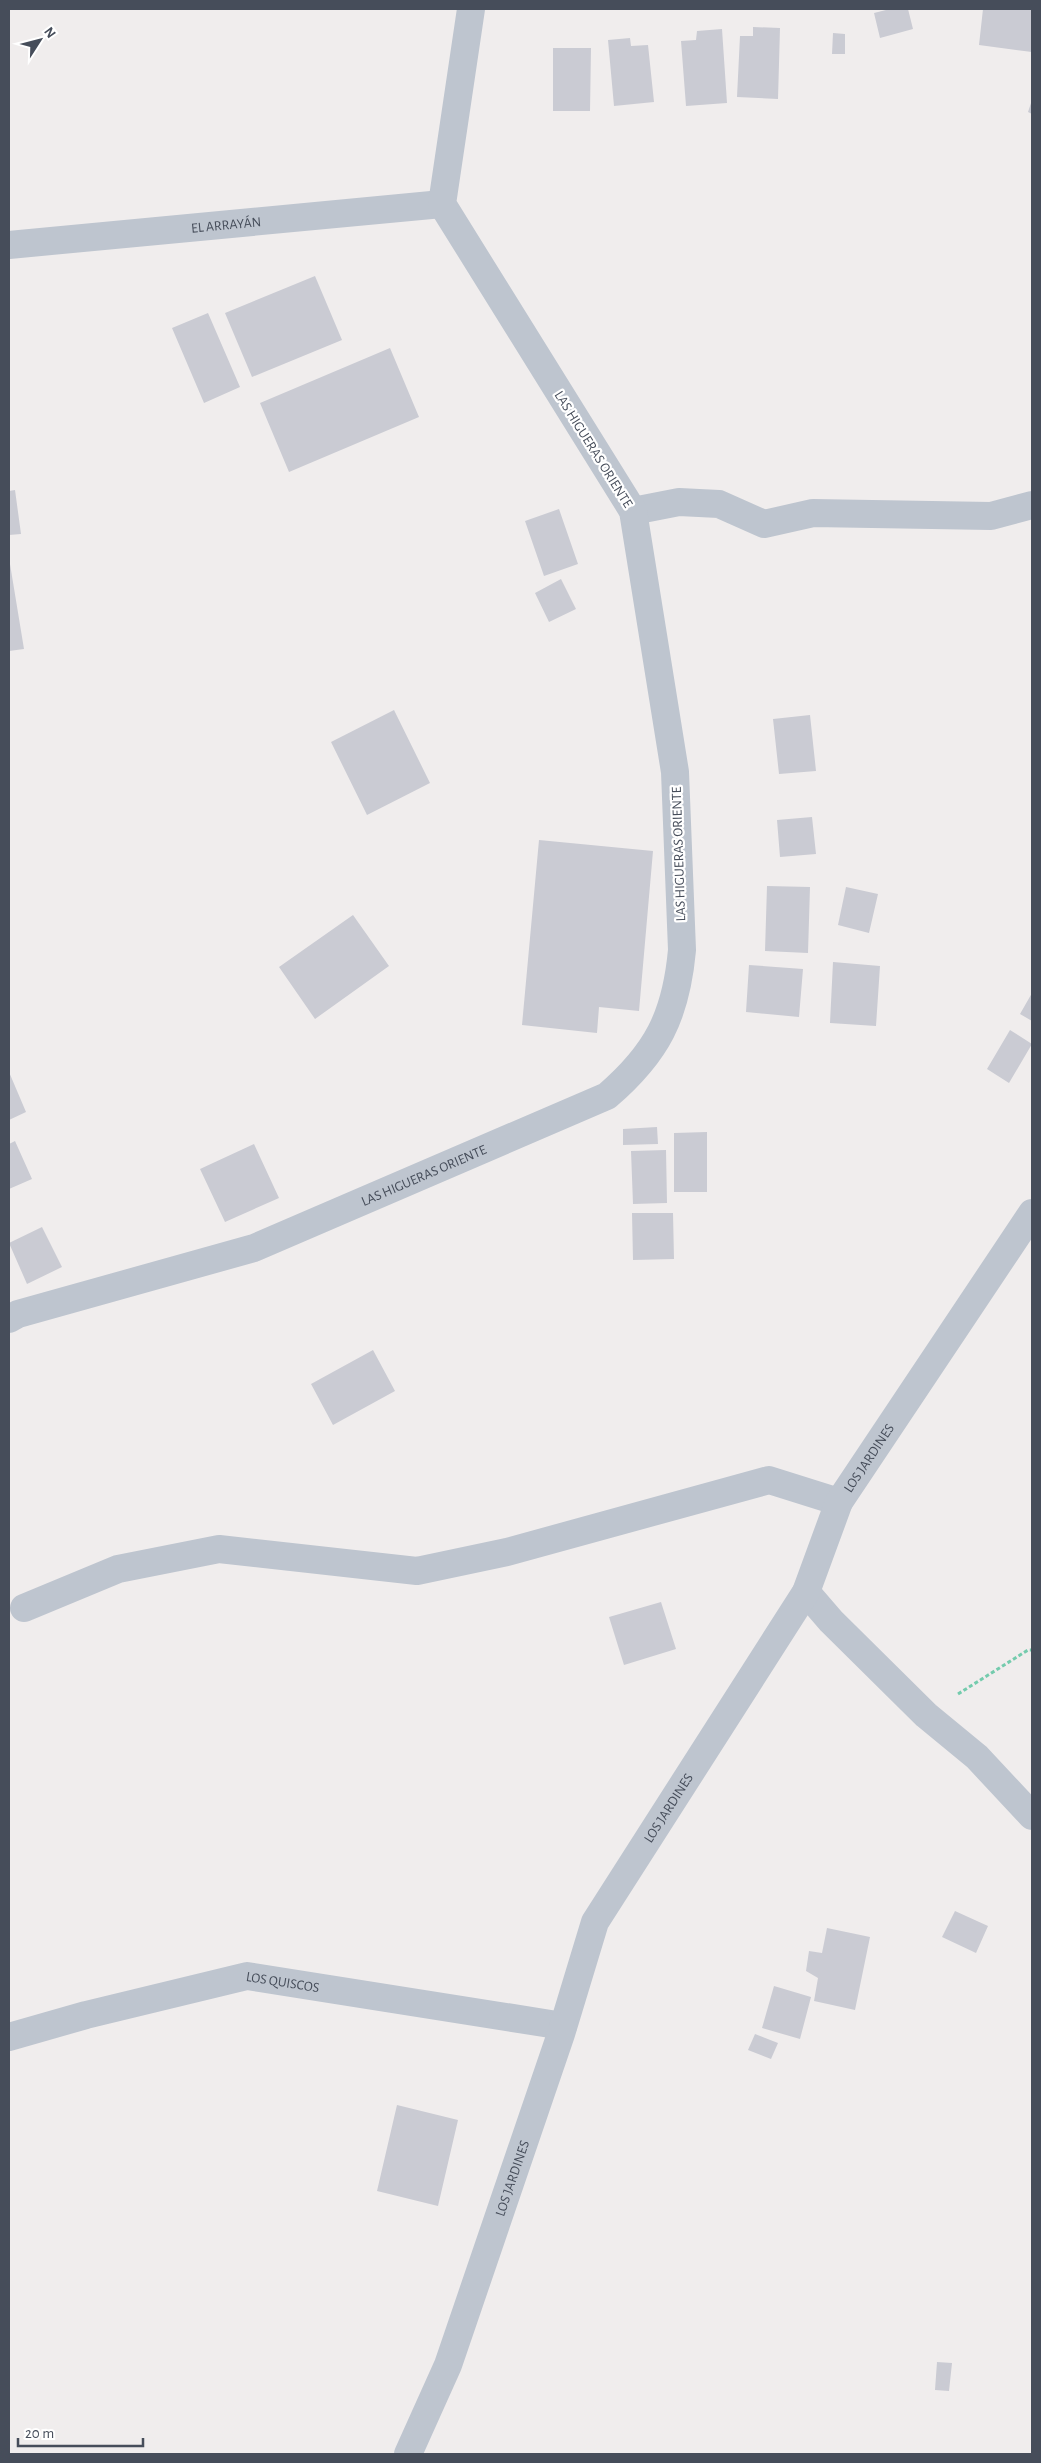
<svg xmlns="http://www.w3.org/2000/svg" width="1041" height="2463" font-family="'Alegreya Sans',sans-serif">
	<rect width="100%" height="100%" fill="#f0eded"/>
	<!-- building -->
	<path fill="#cacbd3" d="M890 9H908L913 29 880 38 874 13Z
		M983 9H1032V52L979 45Z
		M753 27 780 28 778 99 737 97 740 36H753Z
		M722 29 727 103 686 106 681 41 696 40 697 31Z
		M833 33 845 34V54H832Z
		M630 38 631 46 648 45 654 102 614 106 608 40Z
		M553 48H591L590 111H553Z
		M1032 100V114L1028 112Z
		M315 276 342 340 252 377 225 313Z
		M208 313 240 387 204 403 172 328Z
		M390 348 419 417 289 472 260 403Z
		M15 490 21 534 9 535V491Z
		M559 509 578 564 544 576 525 521Z
		M9 558 24 649 9 651Z
		M561 579 576 609 549 622 535 593Z
		M394 710 430 783 367 815 331 742Z
		M810 715 816 771 779 774 773 719Z
		M812 817 816 854 780 857 777 820Z
		M539 840 653 851 639 1011 599 1007 597 1033 522 1025Z
		M767 886 810 887 808 953 765 951Z
		M846 887 878 894 869 933 838 925Z
		M353 915 389 966 315 1019 279 967Z
		M833 962 880 966 876 1026 830 1023Z
		M749 965 803 969 799 1017 746 1012Z
		M1032 993V1021L1020 1014Z
		M1010 1030 1032 1044 1009 1083 987 1069Z
		M9 1072 26 1112 9 1120Z
		M657 1127 658 1144 623 1145V1129Z
		M707 1132V1192H674V1133Z
		M15 1141 32 1179 9 1189V1144Z
		M254 1144 279 1198 225 1222 200 1169Z
		M666 1150 667 1203 633 1204 631 1151Z
		M632 1213H673L674 1259 633 1260Z
		M42 1227 62 1267 27 1284 9 1243Z
		M373 1350 395 1391 333 1425 311 1384Z
		M661 1602 676 1649 624 1665 609 1617Z
		M955 1911 988 1926 976 1953 942 1937Z
		M827 1928 870 1937 855 2010 814 2001 818 1978 806 1971 809 1951 822 1953Z
		M774 1986 811 1997 800 2039 762 2028Z
		M755 2034 778 2043 771 2059 748 2050Z
		M397 2105 458 2120 438 2206 377 2191Z
		M937 2362 952 2363 949 2391 935 2390Z"/>
	<g fill="none" stroke-linecap="round" stroke-linejoin="round">
		<!-- path -->
		<path stroke="#74cbad" stroke-width="3" stroke-dasharray="4 2.5" stroke-linecap="butt" d="M958 1694 1028 1650H1032"/>
		<!-- minor -->
		<g stroke="#bec5cf" stroke-width="28">
			<path id="s1" d="M9 245 442 204"/>
			<path d="M633 511 679 502 719 504 764 524 813 513 991 516 1032 505"/>
			<path id="s2" d="M9 1319 18 1314 254 1248 607 1096C657 1053 676 1016 682 950L675 772 633 511 442 204 471 9"/>
			<path d="M806 1592 831 1621 926 1715 977 1757 1032 1816"/>
			<path d="M24 1608 118 1569 219 1549 417 1571 507 1552 769 1480 839 1502"/>
			<path id="s3" d="M9 2037 86 2015 247 1976 563 2026"/>
			<path id="s4" d="M408 2454 448 2365 561 2034 595 1922 806 1592 839 1502 1032 1213"/>
		</g>
	</g>
	<g text-anchor="middle" stroke-width="4.5" stroke-linejoin="round" paint-order="stroke">
		<!-- street labels -->
		<g font-size="14" fill="#464d5a" stroke="#fff">
			<text dy="5" stroke="none"><textPath href="#s1" startOffset="218">EL ARRAYÁN</textPath></text>
			<text transform="translate(594 449) rotate(58)" y="5">LAS HIGUERAS ORIENTE</text>
			<text transform="translate(678 854) rotate(-92)" y="5">LAS HIGUERAS ORIENTE</text>
			<text dy="5" stroke="none"><textPath href="#s2" startOffset="440">LAS HIGUERAS ORIENTE</textPath></text>
			<text dy="5" stroke="none"><textPath href="#s4" startOffset="1105">LOS JARDINES</textPath></text>
			<text dy="5" stroke="none"><textPath href="#s4" startOffset="700">LOS JARDINES</textPath></text>
			<text dy="5" stroke="none"><textPath href="#s3" startOffset="282">LOS QUISCOS</textPath></text>
			<text dy="5" stroke="none"><textPath href="#s4" startOffset="295">LOS JARDINES</textPath></text>
		</g>
	</g>
	<!-- border -->
	<rect width="1041" height="2463" fill="none" stroke="#464d5a" stroke-width="20"/>
	<!-- north arrow -->
	<g transform="translate(40 40) rotate(54)" stroke="#ffffff" stroke-width="4" paint-order="stroke">
	<path d="M0-4L9 19L0 12L-9 19Z" fill="#464d5a"/>
	<text y="-8" font-size="14" font-weight="bold" text-anchor="middle" fill="#464d5a">N</text>
	</g>
	<!-- scale -->
	<path d="M18 2438v8h125v-8" fill="none" stroke="#464d5a" stroke-width="2.5"/>
	<text x="25" y="2438" font-size="15" fill="#464d5a" stroke="#ffffff" stroke-width="4" paint-order="stroke">20 m</text>
</svg>
